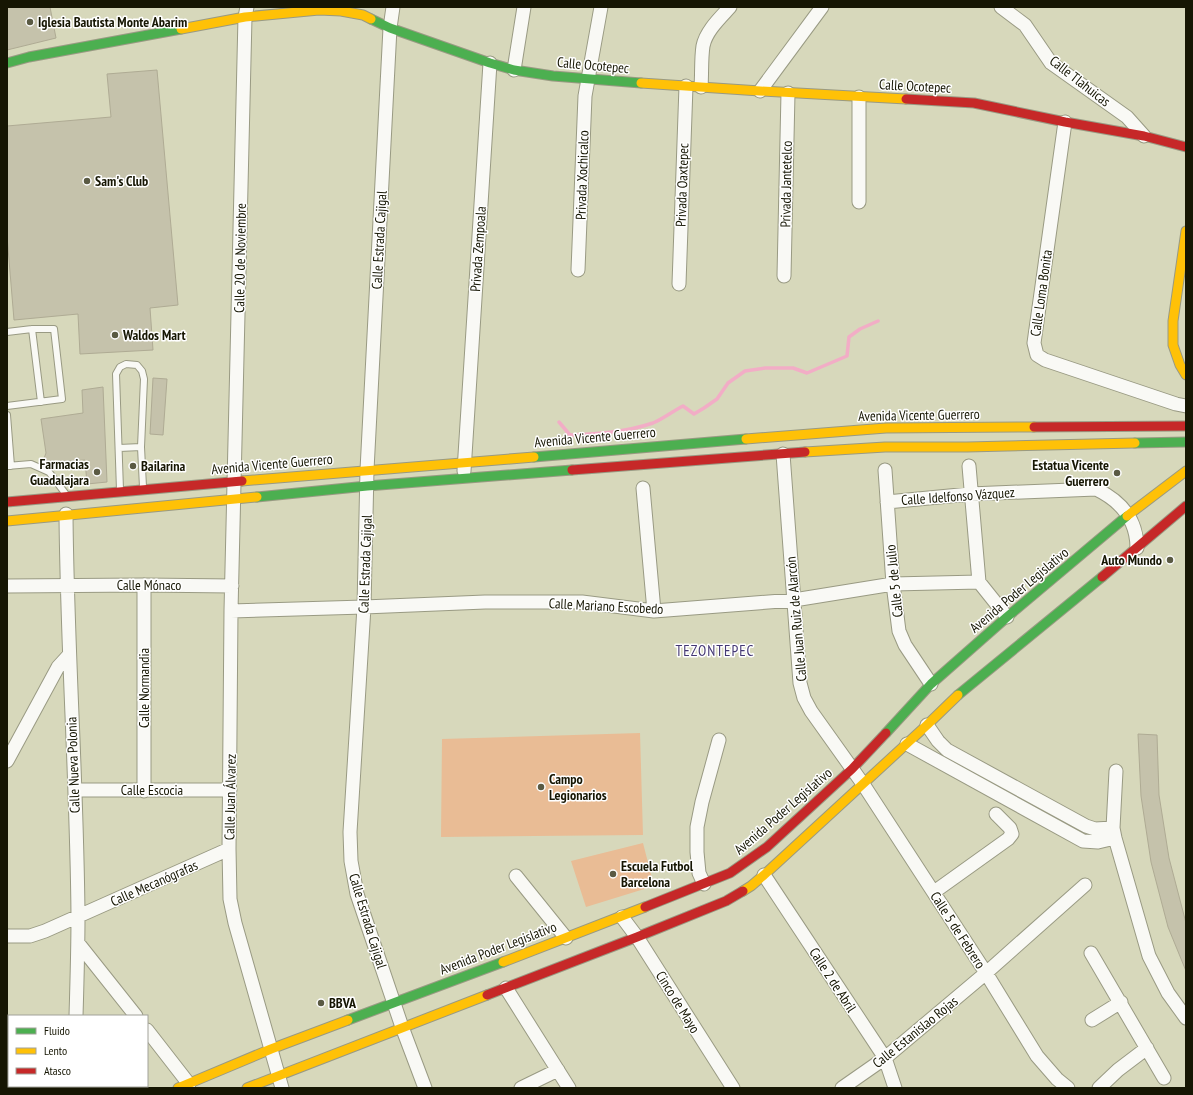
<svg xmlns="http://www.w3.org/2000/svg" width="1193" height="1095" font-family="'PT Sans Narrow',sans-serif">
	<rect width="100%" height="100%" fill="#d7d8bb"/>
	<!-- green -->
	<path fill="#e9bc95" d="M640 733 643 835 441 837 442 739Z
		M643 843 654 886 586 907 571 861Z"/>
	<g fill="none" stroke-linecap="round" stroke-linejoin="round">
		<!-- stream -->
		<path stroke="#f2adc6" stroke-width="3.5" d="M559 422 570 435C598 434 626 432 653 423 663 419 673 411 683 406L694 414 704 408 717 399 728 383 745 371 765 368H793L807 373 847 356 849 337 860 329 878 321"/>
	</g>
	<!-- building -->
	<path fill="#c5c2ab" stroke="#afab94" d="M7 7H50L56 38 7 50Z
		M157 70 178 305 150 308 153 350 80 354 78 314 14 320 7 236V126L111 117 107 74Z
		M153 378 167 379 163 435 150 434Z
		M103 387 107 482 87 484 85 460 58 462 50 466 43 461 46 453 41 419 83 413 82 390Z
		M1138 734 1157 735 1159 795 1169 858 1186 923V971L1168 927 1151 862 1141 796Z"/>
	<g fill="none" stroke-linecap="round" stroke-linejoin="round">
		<!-- lane casing -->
		<g stroke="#999a83" stroke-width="8">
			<path id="lane" d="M32 329 41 402
				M7 332 32 329H54L62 399 7 406
				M7 415 11 466
				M119 448 141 447
				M7 466 31 464 49 472 65 493
				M120 490 116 374 120 367 126 364 137 365 142 371 144 379 141 447 143 487"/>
		</g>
		<!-- street casing -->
		<g stroke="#999a83" stroke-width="15">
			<path id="street" d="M247 7 245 17 231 611 229 849 230 899 235 923 282 1088
				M393 7 390 28 367 470 364 607 350 832 351 861 357 894 402 1027 425 1088
				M1001 7 1025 25 1051 63 1127 117 1144 136
				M514 70 524 7
				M701 87C702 74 701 59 703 46 706 31 720 18 730 7
				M760 91 822 7
				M1065 122 1034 343 1037 355 1045 360 1176 404 1186 406
				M859 202V97
				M578 270 585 96 601 7
				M784 276 788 93
				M679 284 686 86
				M783 454 800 683 804 698 811 711 863 784 986 973 1037 1056 1057 1079 1068 1088
				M969 466 979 582 1007 617
				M885 470 893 584 899 631 905 645 931 684
				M464 471 490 63
				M643 488 654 611
				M887 502 970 494 1096 489C1121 501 1137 520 1137 548
				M66 514C67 648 77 782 78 916 78 949 77 983 76 1016
				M7 586 144 585 232 586
				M231 611 364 607 485 602H582L654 611 794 600 893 584 979 582
				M927 725 938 741 947 750 1086 826 1095 829 1113 828
				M907 744 1083 841 1098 842 1115 838
				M7 761 58 667 69 655
				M1116 771 1113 828 1115 838 1149 956 1168 993 1186 1018
				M75 790H230
				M144 791V585
				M764 875 885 1058 895 1088
				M516 876 566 938
				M704 884 699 873 697 852V827L702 802 719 740
				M934 892 1008 839 1012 834 1010 828 996 814
				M622 917 637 937 733 1088
				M7 936H30L45 931 229 849
				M78 943 136 1016
				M1091 953 1164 1078
				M506 988 569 1088
				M1092 1020 1121 1002
				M147 1030 189 1084
				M75 1088V1086
				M521 1088 558 1070
				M842 1088 885 1058 986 973 1085 885
				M1099 1088 1118 1070 1147 1048"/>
		</g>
		<!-- fast casing -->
		<g stroke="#999a83" stroke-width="11">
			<path id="fast" d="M371 19 390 28 490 63 514 70 553 76 641 83
				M7 63 29 57 181 29
				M1135 443 1186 442
				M534 457 746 439
				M257 497 367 486 572 470
				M958 695 1102 577
				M886 733 931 684 1007 617 1127 516
				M348 1020 503 962"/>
		</g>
		<!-- slow casing -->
		<g stroke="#999a83" stroke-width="11">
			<path id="slow" d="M181 29 245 17 319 10 341 11 363 15 371 19
				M641 83 760 91 906 99
				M1186 231 1173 321V345L1180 365 1186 375
				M746 439 886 428 1034 427
				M805 452 885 447H967L1135 443
				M242 481 534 457
				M1127 516 1186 471
				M7 521 257 497
				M743 891 751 886 764 875 927 725 958 695
				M503 962 645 907
				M178 1088 271 1049 348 1020
				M247 1088 487 995"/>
		</g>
		<!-- jam casing -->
		<g stroke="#999a83" stroke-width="11">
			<path id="jam" d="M906 99 974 103 1065 122 1144 136 1186 147
				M1034 427 1186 426
				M572 470 805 452
				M7 502 242 481
				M1102 577 1186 506
				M645 907 730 873 767 847 852 769 886 733
				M487 995 637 937 726 901 743 891"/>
		</g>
		<!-- lane -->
		<use href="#lane" stroke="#f9f9f5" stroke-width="6"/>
		<!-- street -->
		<use href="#street" stroke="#f9f9f5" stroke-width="13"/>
		<!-- fast -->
		<use href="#fast" stroke="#4caf50" stroke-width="9"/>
		<!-- slow -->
		<use href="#slow" stroke="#ffc107" stroke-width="9"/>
		<!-- jam -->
		<use href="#jam" stroke="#c62828" stroke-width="9"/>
	</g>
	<!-- markers -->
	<g fill="#5a5a43" stroke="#fff" stroke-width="1.5">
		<circle cx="30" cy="22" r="4"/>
		<circle cx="87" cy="181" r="4"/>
		<circle cx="115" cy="335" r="4"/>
		<circle cx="133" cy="466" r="4"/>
		<circle cx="97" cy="472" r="4"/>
		<circle cx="1117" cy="473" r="4"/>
		<circle cx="1170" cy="560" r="4"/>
		<circle cx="541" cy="787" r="4"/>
		<circle cx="613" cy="874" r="4"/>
		<circle cx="321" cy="1003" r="4"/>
	</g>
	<g text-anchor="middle" stroke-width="3" stroke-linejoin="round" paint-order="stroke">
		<!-- poi labels -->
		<g font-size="14" font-weight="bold" fill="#161603" stroke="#fff" text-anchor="start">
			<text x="38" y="27">Iglesia Bautista Monte Abarim</text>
			<text x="95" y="186">Sam's Club</text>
			<text x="123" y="340">Waldos Mart</text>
			<text x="89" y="469" text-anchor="end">Farmacias<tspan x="89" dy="16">Guadalajara</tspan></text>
			<text x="1109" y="470" text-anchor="end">Estatua Vicente<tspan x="1109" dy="16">Guerrero</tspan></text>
			<text x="141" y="471">Bailarina</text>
			<text x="1162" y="565" text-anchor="end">Auto Mundo</text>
			<text x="549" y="784">Campo<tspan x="549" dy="16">Legionarios</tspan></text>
			<text x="621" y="871">Escuela Futbol<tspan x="621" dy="16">Barcelona</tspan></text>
			<text x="329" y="1008">BBVA</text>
		</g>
		<!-- street labels -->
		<g font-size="14" fill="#161603" stroke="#fff">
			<text transform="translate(593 65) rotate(5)" y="5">Calle Ocotepec</text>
			<text transform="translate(1080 81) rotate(38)" y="5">Calle Tlahuicas</text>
			<text transform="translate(915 86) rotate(3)" y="5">Calle Ocotepec</text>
			<text transform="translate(582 175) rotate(-88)" y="5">Privada Xochicalco</text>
			<text transform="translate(786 184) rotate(-89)" y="5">Privada Jantetelco</text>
			<text transform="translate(682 185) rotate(-88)" y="5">Privada Oaxtepec</text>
			<text transform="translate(379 240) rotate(-87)" y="5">Calle Estrada Cajigal</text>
			<text transform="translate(478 249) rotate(-86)" y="5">Privada Zempoala</text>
			<text transform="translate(240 258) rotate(-89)" y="5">Calle 20 de Noviembre</text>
			<text transform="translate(1041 293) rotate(-82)" y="5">Calle Loma Bonita</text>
			<text transform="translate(919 415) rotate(-1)" y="5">Avenida Vicente Guerrero</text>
			<text transform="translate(595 437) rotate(-5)" y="5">Avenida Vicente Guerrero</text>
			<text transform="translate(272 464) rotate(-5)" y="5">Avenida Vicente Guerrero</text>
			<text transform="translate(958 496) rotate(-4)" y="5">Calle Idelfonso Vázquez</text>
			<text transform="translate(365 564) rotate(-88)" y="5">Calle Estrada Cajigal</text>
			<text transform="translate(894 581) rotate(-96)" y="5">Calle 5 de Julio</text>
			<text x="149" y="590">Calle Mónaco</text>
			<text transform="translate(1019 590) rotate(-40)" y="5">Avenida Poder Legislativo</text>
			<text transform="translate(606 606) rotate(3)" y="5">Calle Mariano Escobedo</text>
			<text transform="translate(796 619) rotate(-95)" y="5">Calle Juan Ruiz de Alarcón</text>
			<text transform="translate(144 688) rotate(-90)" y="5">Calle Normandia</text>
			<text transform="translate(73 765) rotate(-92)" y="5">Calle Nueva Polonia</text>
			<text x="152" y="795">Calle Escocia</text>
			<text transform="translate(230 797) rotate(-89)" y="5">Calle Juan Álvarez</text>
			<text transform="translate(783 811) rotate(-41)" y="5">Avenida Poder Legislativo</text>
			<text transform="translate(154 883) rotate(-24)" y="5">Calle Mecanógrafas</text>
			<text transform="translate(368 921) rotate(73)" y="5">Calle Estrada Cajigal</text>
			<text transform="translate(958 930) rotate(57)" y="5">Calle 5 de Febrero</text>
			<text transform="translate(498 948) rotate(-21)" y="5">Avenida Poder Legislativo</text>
			<text transform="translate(833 980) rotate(57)" y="5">Calle 2 de Abril</text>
			<text transform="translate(678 1002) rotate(58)" y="5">Cinco de Mayo</text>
			<text transform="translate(915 1032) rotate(-39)" y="5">Calle Estanislao Rojas</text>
		</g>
		<!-- neighbourhood labels -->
		<g font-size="15" letter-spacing="1" fill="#443874" stroke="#fff">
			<text x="715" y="656">TEZONTEPEC</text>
		</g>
	</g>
	<!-- border -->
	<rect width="1193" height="1095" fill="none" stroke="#161603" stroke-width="16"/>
	<!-- legend -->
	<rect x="8" y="1015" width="140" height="72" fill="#ffffff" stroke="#a2a29a"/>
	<rect x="16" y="1028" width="20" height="6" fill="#4caf50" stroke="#a2a29a"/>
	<text x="44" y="1035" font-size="12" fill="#161603">Fluido</text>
	<rect x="16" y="1048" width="20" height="6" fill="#ffc107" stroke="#a2a29a"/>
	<text x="44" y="1055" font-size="12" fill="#161603">Lento</text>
	<rect x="16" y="1068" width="20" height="6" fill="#c62828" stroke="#a2a29a"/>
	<text x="44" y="1075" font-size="12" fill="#161603">Atasco</text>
</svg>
